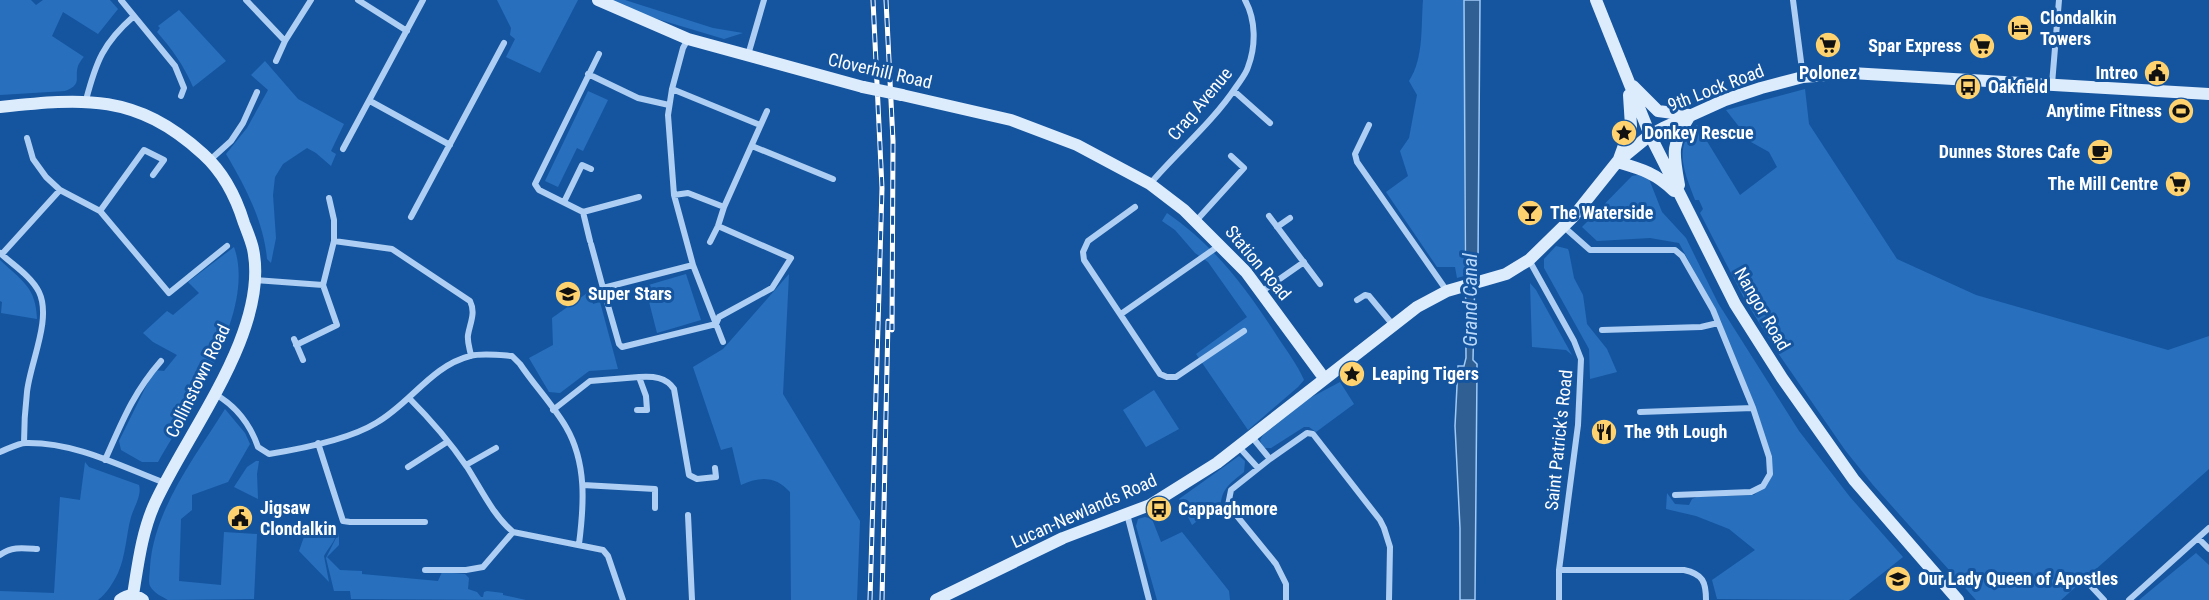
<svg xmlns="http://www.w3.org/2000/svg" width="2209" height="600" font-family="'Roboto Condensed',sans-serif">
	<rect width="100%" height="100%" fill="#15559f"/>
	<!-- green -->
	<path fill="#2870bd" d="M0 0H31L36 5 43 0H110L118 9 98 34 63 12 52 36 84 57C83 57 78 65 78 66 74 78 83 84 65 91L0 95Z
		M497 0H578L540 73 506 57 515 39 510 35 511 28Z
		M611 0H625L713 28 743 33 724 39 644 15Z
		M1423 0H1464V276L1457 278 1455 267H1437L1386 192 1408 176 1400 151 1409 138 1417 95 1409 81C1424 59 1421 25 1423 0Z
		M179 10 226 61 193 87C184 66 172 49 157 32L160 28 158 26Z
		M265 61 298 99 344 124 331 151 336 154 331 166 316 153 307 148 283 164 275 177 273 195 276 238 271 263 267 259C264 222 245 186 226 154L247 128 268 90 251 75Z
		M1805 89 1809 124 1897 259 1976 295 2168 350 2209 336V469L2061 600H1976L1873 485 1845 450 1778 353 1745 300 1700 213 1703 209 1699 200H1695C1685 173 1672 147 1697 125L1740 195 1777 167 1769 152 1751 142 1726 110Z
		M588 91 608 100 583 151 577 148 558 187 545 181Z
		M1643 174 1649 179 1662 212 1686 238 1718 303 1799 431 1850 497 1903 557 1849 600 1717 599 1712 580 1755 550 1729 529 1696 516 1666 509 1667 493 1675 504 1689 505 1692 499 1697 497 1754 495 1769 482 1770 467 1721 321 1679 243 1650 238 1597 241 1582 227 1632 176Z
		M1167 213C1215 246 1246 288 1277 336 1286 350 1297 364 1304 380L1298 387 1248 430 1196 354 1247 317 1208 262 1195 253 1175 230 1162 221Z
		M1556 246 1568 249 1569 252 1574 278 1583 295 1587 324 1607 349 1617 372 1590 379 1589 349 1544 268V259Z
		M234 247C257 311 189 408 158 462H142L121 450 119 441 154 370 164 371 177 355 153 342 143 333 167 311 173 315 199 293 188 282Z
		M0 260C22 281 36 287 37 319L1 313 2 302 0 301Z
		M686 274 701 320 657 333 645 286Z
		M789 274 783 394 860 521 857 600H791L790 492C776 476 760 476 741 485L732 447 721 450 693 367 723 349Z
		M1530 283 1536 290 1572 355 1566 350 1532 347Z
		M590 291 593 304 600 302 618 369 589 371 560 393 549 392 529 358 553 345 552 318Z
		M1340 382 1354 404 1316 432 1309 427H1304L1271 448H1263L1260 440 1263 435 1308 399Z
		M1154 390 1179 429 1146 447 1123 410Z
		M225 409 245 433 250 444 228 482 192 495V510L181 519 179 581 221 585 224 532 257 534 254 599 168 600C161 596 154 593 150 586 148 581 150 573 150 567 154 509 195 457 225 409Z
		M1239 456 1245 461 1244 472C1233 481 1222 488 1221 503L1192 525 1179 499Z
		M256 461H259L257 474 258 499 234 487 247 467Z
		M85 462 89 467 139 485C142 495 134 507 131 517 126 535 126 555 118 573 113 583 107 593 98 600H0V591L54 593 60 497 80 500Z
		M1145 517 1152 519 1161 542 1182 532 1229 591 1230 600H1157L1136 526 1138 519Z
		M335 525C340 538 329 546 324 556L329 582 299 551 304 537Z
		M339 532V545L327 557 340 570 362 571V574L438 581 442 572 465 574 469 578 468 589 477 592 481 597H483L484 592 487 591 503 593V595L526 600 351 599 350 591H334L326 558Z
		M2196 553 2209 565V600H2139Z"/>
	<!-- water -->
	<path fill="#305f94" stroke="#a0caf6" stroke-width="1.5" d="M1464 0H1480L1478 260 1475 271 1473 360 1477 364V371L1475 600H1460V528L1455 426 1458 366H1464L1466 358Z"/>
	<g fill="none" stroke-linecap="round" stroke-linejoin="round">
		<!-- street -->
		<path stroke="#aecff3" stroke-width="6" d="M121 0 175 66 184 88 181 96
			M246 0 285 41
			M358 0 407 31
			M1793 0 1803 77
			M688 39 683 48 672 89 668 115 674 195 693 265 723 342
			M748 55 764 0
			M276 61 285 41 311 0
			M588 74 638 98 669 105
			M2052 84 2059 0
			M672 89 760 125
			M1234 91 1270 123
			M86 100C96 62 103 43 134 16
			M370 101 450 145
			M1369 125 1355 154 1357 162 1447 291
			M27 138 33 159 46 177 60 190 100 211 169 293 227 246
			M752 146 833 179
			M343 149 423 0
			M210 160 231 141 243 123 257 92
			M1150 184C1178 151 1212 123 1236 87 1240 81 1246 74 1248 67 1256 46 1256 20 1245 0
			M674 195 688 193 724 207 767 111
			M564 202 582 165 591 169
			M1135 207 1088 241 1083 252 1084 260 1160 374 1167 377H1176L1244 331
			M100 211 144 150 164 160 153 175
			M583 212 539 190 535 184 599 54
			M1269 216 1320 284
			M411 217 504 43
			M1196 221 1244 168 1231 156
			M1277 227 1290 218
			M1564 227 1590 250H1675L1682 256 1713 310 1753 408 1769 457 1770 474 1763 486 1751 492 1675 495
			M334 241 392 249 470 301C476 313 470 323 468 335 467 342 470 349 471 356
			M590 241 583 212 639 197
			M710 242 718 226 724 207
			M591 244 603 288
			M0 253C13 265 31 276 39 292 52 319 30 363 27 392 25 409 24 426 24 443
			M2 254 60 190
			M1529 260 1574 341 1581 359 1578 425 1559 570V600
			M693 265 603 288 619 344 622 347 716 324 719 317 772 288 791 258 718 226
			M255 280 323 285
			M1261 292 1304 262
			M1357 300 1365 295 1369 296 1393 325
			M1121 314 1220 245
			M1602 330 1701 327 1718 323
			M294 339 303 360
			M296 345 337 325 323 285 334 241V220L329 198
			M639 377C653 376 666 377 674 389L689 475 697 479 716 477 715 468
			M215 394C236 406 250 424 258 447L269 454C300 449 350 439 376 423 410 404 431 366 470 356 482 353 499 355 512 356L520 364C534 385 553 405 566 427 587 463 584 505 579 544
			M409 398C430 419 450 442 467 467 481 489 493 515 513 532L603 550 608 556 623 600
			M553 410 590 381 639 377 646 396 647 410H637
			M1640 412 1753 408
			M1252 437 1270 459
			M318 443 343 521 350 522H425
			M1239 447 1258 468
			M0 452C8 449 18 443 26 443 75 442 120 466 165 483
			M105 460C122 422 133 393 161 361
			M466 465 496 448
			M408 467 447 442
			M583 485 655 489V508
			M1127 514 1149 600
			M688 515 692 600
			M2198 538 2209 549
			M0 555C11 546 24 548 37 549
			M425 570H466L483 567 513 532
			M1559 570H1684C1703 574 1706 582 1706 600
			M2090 585 2104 600
			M1286 600V584L1276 564 1228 505 1231 490 1270 459 1307 433 1313 434 1380 520 1384 528 1390 547 1389 600
			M2129 600 2209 528"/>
		<!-- secondary -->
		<path stroke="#ddecfd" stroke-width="12" d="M598 0 688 39 863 87
			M1596 0 1650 135 1735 304 1782 378 1854 480 1958 600
			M1633 86 1658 111 1689 115
			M902 95 1011 120 1077 145 1150 184 1184 210 1246 272 1324 378
			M0 107C84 98 136 93 203 154 223 172 236 197 244 223 247 231 251 240 253 249 270 330 188 431 155 503 142 531 138 564 133 595
			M1619 159 1631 126 1629 95
			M1617 162C1641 169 1656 173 1674 191
			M1679 185C1673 152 1671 145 1689 117
			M120 600C128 594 135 594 143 600
			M936 600 1063 538 1150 505 1217 463 1417 307 1447 291 1506 274 1529 260 1573 217 1617 162 1650 135 1663 128 1725 100 1761 88 1803 77 1851 73 2209 94"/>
		<!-- rail casing -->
		<g stroke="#fff" stroke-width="5">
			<path id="rail" d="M886 0 893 141 892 330
				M870 600 882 188 873 0
				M882 600 888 321"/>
		</g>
		<!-- rail -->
		<use href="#rail" stroke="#15559f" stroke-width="3" stroke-dasharray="9" stroke-linecap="butt"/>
		<!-- secondary-bridge -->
		<path stroke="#ddecfd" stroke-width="12" d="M863 87 902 95"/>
	</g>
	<!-- icons -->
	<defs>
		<g id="hotel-disc" transform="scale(1.35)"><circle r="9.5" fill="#ffd270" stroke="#15559f"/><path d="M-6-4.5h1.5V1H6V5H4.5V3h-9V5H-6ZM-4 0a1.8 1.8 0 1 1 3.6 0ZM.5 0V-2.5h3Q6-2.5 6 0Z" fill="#111"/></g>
		<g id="supermarket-disc" transform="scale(1.35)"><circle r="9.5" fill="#ffd270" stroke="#15559f"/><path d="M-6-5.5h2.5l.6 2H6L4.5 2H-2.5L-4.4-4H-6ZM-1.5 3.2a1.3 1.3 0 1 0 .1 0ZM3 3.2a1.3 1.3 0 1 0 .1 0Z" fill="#111"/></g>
		<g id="civic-disc" transform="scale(1.35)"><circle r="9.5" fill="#ffd270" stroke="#15559f"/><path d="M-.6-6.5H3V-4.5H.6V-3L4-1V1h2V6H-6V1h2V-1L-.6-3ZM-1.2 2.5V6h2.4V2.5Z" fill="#111"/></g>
		<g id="bus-disc" transform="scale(1.35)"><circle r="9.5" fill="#ffd270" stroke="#15559f"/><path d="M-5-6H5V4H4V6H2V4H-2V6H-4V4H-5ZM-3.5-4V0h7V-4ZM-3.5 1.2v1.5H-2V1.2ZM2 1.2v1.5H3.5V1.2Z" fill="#111"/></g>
		<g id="stadium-disc" transform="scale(1.35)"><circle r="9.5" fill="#ffd270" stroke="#15559f"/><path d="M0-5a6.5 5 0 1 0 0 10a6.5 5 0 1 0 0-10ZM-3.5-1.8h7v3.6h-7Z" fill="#111"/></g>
		<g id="sight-disc" transform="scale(1.35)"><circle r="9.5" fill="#ffd270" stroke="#15559f"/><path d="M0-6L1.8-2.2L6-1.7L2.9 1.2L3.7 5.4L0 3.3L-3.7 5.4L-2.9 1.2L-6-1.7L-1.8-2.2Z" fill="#111"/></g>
		<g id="cafe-disc" transform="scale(1.35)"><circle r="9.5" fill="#ffd270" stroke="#15559f"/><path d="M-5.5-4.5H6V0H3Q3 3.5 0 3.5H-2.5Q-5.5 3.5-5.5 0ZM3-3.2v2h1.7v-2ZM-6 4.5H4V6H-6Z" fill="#111"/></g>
		<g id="bar-disc" transform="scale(1.35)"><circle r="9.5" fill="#ffd270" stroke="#15559f"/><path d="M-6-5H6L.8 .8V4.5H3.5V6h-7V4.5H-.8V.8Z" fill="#111"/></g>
		<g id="school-disc" transform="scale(1.35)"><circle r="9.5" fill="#ffd270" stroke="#15559f"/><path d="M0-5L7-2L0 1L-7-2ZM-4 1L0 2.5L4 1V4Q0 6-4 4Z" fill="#111"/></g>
		<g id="restaurant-disc" transform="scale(1.35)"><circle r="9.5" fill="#ffd270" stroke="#15559f"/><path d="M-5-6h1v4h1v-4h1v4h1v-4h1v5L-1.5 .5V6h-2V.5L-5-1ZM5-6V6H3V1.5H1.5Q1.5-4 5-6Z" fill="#111"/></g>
	</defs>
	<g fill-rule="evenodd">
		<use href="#hotel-disc" x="2020" y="28"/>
		<use href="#supermarket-disc" x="1828" y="45"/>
		<use href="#supermarket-disc" x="1982" y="46"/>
		<use href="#civic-disc" x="2157" y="73"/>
		<use href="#bus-disc" x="1968" y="87"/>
		<use href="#stadium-disc" x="2181" y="111"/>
		<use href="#sight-disc" x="1624" y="133"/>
		<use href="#cafe-disc" x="2100" y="152"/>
		<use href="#supermarket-disc" x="2178" y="184"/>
		<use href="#bar-disc" x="1530" y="213"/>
		<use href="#school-disc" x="568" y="294"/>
		<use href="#sight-disc" x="1352" y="374"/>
		<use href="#restaurant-disc" x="1604" y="432"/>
		<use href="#bus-disc" x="1159" y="509"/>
		<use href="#civic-disc" x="240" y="518"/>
		<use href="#school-disc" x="1898" y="579"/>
	</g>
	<g text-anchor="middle" stroke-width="6" stroke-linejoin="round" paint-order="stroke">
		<!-- poi labels -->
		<g font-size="18" font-weight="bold" fill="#fff" stroke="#15559f" text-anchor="start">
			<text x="2040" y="24">Clondalkin<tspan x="2040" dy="21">Towers</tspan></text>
			<text x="1962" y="52" text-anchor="end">Spar Express</text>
			<text x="1828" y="79" text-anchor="middle">Polonez</text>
			<text x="2138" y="79" text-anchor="end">Intreo</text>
			<text x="1988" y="93">Oakfield</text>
			<text x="2162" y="117" text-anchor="end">Anytime Fitness</text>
			<text x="1644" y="139">Donkey Rescue</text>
			<text x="2080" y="158" text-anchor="end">Dunnes Stores Cafe</text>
			<text x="2158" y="190" text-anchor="end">The Mill Centre</text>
			<text x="1550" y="219">The Waterside</text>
			<text x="588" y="300">Super Stars</text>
			<text x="1372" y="380">Leaping Tigers</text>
			<text x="1624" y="438">The 9th Lough</text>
			<text x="260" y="514">Jigsaw<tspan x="260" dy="21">Clondalkin</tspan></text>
			<text x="1178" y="515">Cappaghmore</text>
			<text x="1918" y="585">Our Lady Queen of Apostles</text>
		</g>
		<!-- street labels -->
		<g font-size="18" fill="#fff" stroke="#15559f">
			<text transform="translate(880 71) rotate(13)" y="6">Cloverhill Road</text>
			<text transform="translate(1716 88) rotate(-21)" y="6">9th Lock Road</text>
			<text transform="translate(1200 104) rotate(-50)" y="6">Crag Avenue</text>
			<text transform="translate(1258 263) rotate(50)" y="6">Station Road</text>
			<text transform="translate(1762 309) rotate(60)" y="6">Nangor Road</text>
			<text transform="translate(198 381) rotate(-64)" y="6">Collinstown Road</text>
			<text transform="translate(1559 440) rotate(-84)" y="6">Saint Patrick's Road</text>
			<text transform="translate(1084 511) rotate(-24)" y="6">Lucan-Newlands Road</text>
		</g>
		<!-- water labels -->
		<g font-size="20" font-style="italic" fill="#bad9fa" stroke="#15559f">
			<text transform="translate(1470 300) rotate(-90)" y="7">Grand Canal</text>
		</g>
	</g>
</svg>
